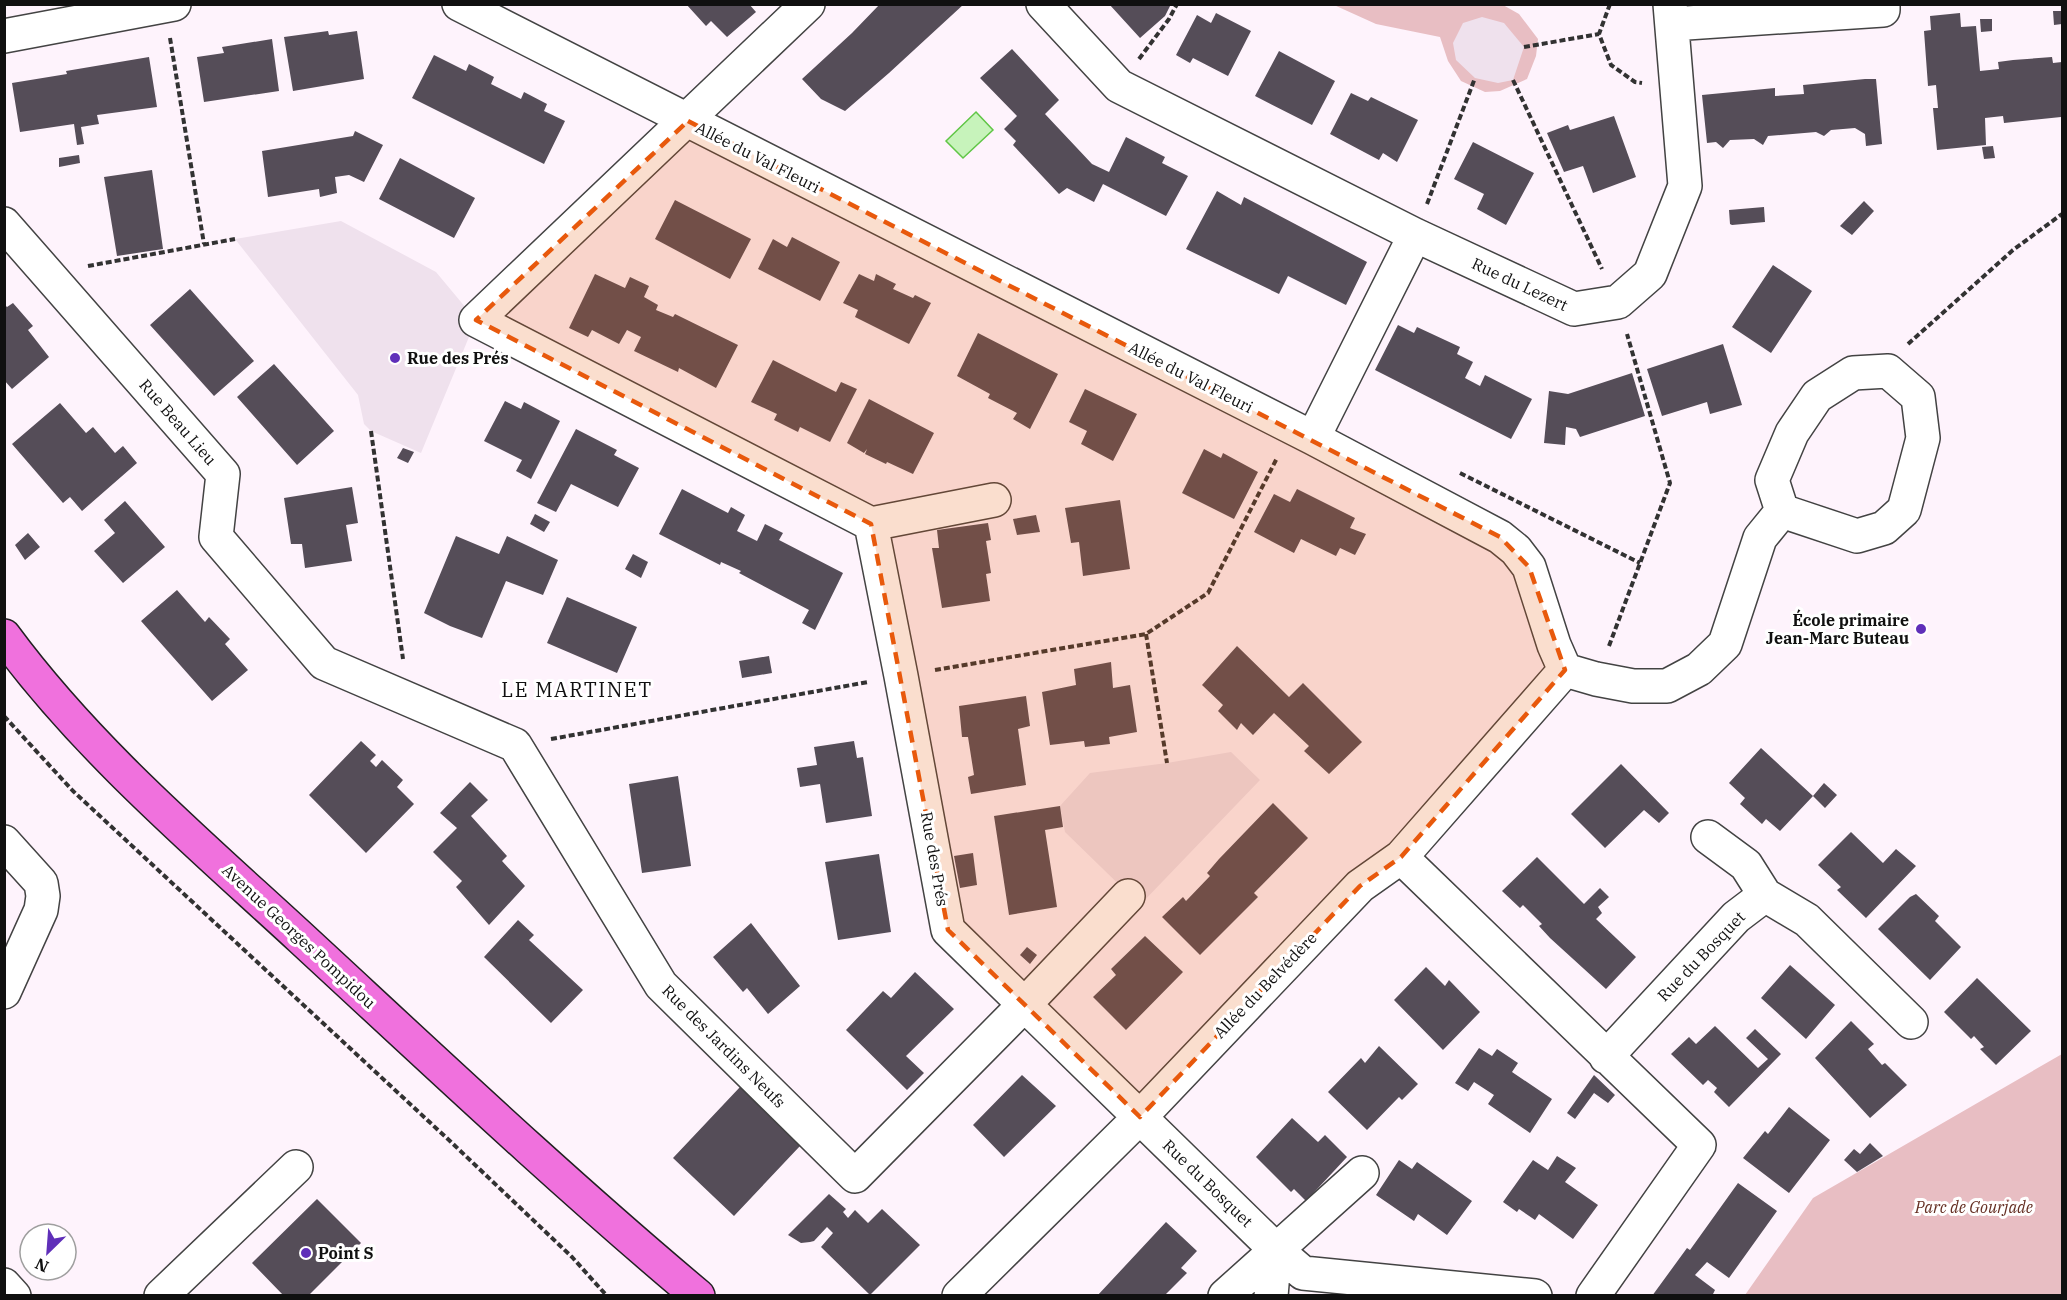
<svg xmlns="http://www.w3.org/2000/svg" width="2067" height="1300" font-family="'IBM Plex Serif',serif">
	<rect width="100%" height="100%" fill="#fef3fc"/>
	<!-- green -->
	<path fill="#e8bec3" d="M1334 5H1503L1519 14 1538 39 1536 56 1527 79 1500 91 1485 92 1461 81 1448 61 1440 37 1376 24Z
		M2062 1054V1295H1745L1813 1198Z"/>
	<!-- plaza -->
	<path fill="#efe1ed" d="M1482 17 1504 23 1524 47 1513 80 1498 83 1475 78 1456 60 1453 43 1463 23Z
		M341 221 436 272 476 320 421 453 371 431 364 424 358 395 235 239Z
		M1231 752 1260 780 1140 905 1065 832 1060 806 1090 773 1167 763Z"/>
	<!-- water -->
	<path fill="#c7f3bb" stroke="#60c646" stroke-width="1.5" d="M976 112 993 130 963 158 946 141Z"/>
	<!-- building -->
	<path fill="#554d58" d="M686 4H749L756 12 727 37 711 21 706 26Z
		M880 4H964L889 73 845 111 821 99 802 79 852 33Z
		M1109 4H1171L1165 16 1140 38Z
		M2053 11H2062V24L2054 25Z
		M1216 13 1251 31 1228 76 1193 58 1190 63 1176 55 1197 15 1211 23Z
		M1960 13 1961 27 1976 26 1980 71 1999 69 1998 62 2013 60 2052 57 2053 63 2062 62 2061 117 2004 123 2003 116 1985 118 1986 145 1937 150 1933 108H1938L1936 85 1928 86 1924 31 1931 30 1930 16Z
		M1980 19H1992V31L1981 32Z
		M328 31 329 35 357 31 364 79 293 91 284 37Z
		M272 39 279 91 204 102 197 57 224 53 222 47Z
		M1012 49 1059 100 1045 114 1092 164 1109 172 1126 137 1165 157 1162 163 1188 176 1166 216 1103 184 1094 202 1067 188 1059 194 1013 145 1016 141 1004 129 1017 116 980 78Z
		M1279 51 1335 81 1312 125 1255 96Z
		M434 55 466 71 469 64 494 77 491 84 521 99 524 92 547 104 544 111 565 121 544 164 412 98Z
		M149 57 157 107 97 115 99 124 81 127 84 144 77 145 74 124 20 132 12 83 67 74 66 71Z
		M1865 79H1876L1882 144 1866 146 1865 134 1855 128 1831 130 1824 136 1816 132 1768 136 1763 145 1754 139 1730 140 1723 148 1716 142 1707 143 1702 95 1775 88V96L1804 94 1803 85Z
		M1351 93 1368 101 1371 97 1418 120 1397 162 1383 153 1379 160 1330 134Z
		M1614 116 1636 177 1593 193 1583 166 1564 172 1547 133 1568 125 1570 130Z
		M355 131 383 145 364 182 349 175 335 177 337 193 320 197 319 189 268 197 262 151 353 136Z
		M1473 142 1534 173 1506 225 1477 209 1484 194 1454 179Z
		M1993 146 1995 158 1984 159 1982 147Z
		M79 155 80 163 59 167V158Z
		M400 158 475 198 454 238 379 199Z
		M152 170 163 249 117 256 104 177Z
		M1217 191 1241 205 1244 197 1367 262 1346 305 1288 276 1279 294 1186 249Z
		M675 200 751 239 730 279 655 239Z
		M1864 201 1874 211 1852 235 1840 226Z
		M1764 207 1765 222 1732 225 1730 224 1729 210Z
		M792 237 840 262 820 301 758 269 773 239 787 247Z
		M1773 265 1812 291 1771 353 1732 327Z
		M595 274 625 288 630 277 649 286 644 297 658 305 656 310 673 317 675 314 738 345 716 388 679 368 678 372 634 351 641 337 627 330 619 344 592 330 588 337 569 328Z
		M859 274 874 281 876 274 896 284 893 289 913 298 915 295 931 303 909 344 855 317 858 310 843 303Z
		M190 289 254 361 214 396 150 325Z
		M13 303 33 326 28 330 49 357 12 389 4 380V304L7 307Z
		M1398 325 1414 333 1417 327 1460 347 1457 354 1473 362 1465 378 1480 386 1485 375 1532 399 1511 439 1375 370Z
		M978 333 1058 374 1030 429 1013 419 1017 413 988 398 990 394 957 376Z
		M1723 344 1742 405 1710 414 1707 402 1662 416 1647 369Z
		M773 360 836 392 841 382 857 389 830 442 800 427 798 432 774 420 777 414 751 402Z
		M274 364 334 431 297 465 237 397Z
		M1632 373 1645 416 1580 437 1576 429 1566 427 1565 445 1544 443 1549 391 1568 394Z
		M1085 389 1137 414 1113 461 1081 444 1087 431 1069 422Z
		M869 399 934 433 913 474 887 462 886 464 865 454 867 449 864 453 847 443Z
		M505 401 521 409 524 402 560 421 531 479 516 471 522 460 484 441Z
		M60 403 86 433 93 427 115 453 123 446 137 463 82 511 70 497 63 503 12 444Z
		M576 429 617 450 614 455 639 468 618 507 571 484 556 512 537 503Z
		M403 448 414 452 408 463 397 458Z
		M1204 449 1221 458 1223 453 1258 472 1234 519 1182 493Z
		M352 487 358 523 346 525 352 561 305 568 302 544H291L284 498Z
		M682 489 728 513 731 507 745 515 737 531 757 541 765 524 783 533 779 540 843 573 815 630 802 623 809 610 739 573 741 571 721 562 720 565 659 534Z
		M1297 489 1355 518 1350 528 1366 534 1355 555 1340 548 1336 556 1301 539 1294 553 1254 532 1274 494 1290 502Z
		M1120 500 1130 569 1083 576 1079 542 1071 543 1065 508Z
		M125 501 165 547 123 583 94 551 115 533 104 520Z
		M535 514 550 522 544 532 530 524Z
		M1036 515 1040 532 1017 535 1013 519Z
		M988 523 991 540 986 541 991 573 986 574 990 601 942 608 932 548H939L937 530Z
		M28 533 40 547 25 560 15 545Z
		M456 536 499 554 507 536 558 560 543 595 506 581 482 638 450 626 424 613Z
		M633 554 648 562 641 578 625 569Z
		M177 590 205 622 209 617 230 639 225 644 248 670 212 701 141 621Z
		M567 597 637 627 617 673 547 643Z
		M1237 646 1289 697 1303 683 1362 742 1329 774 1304 751 1309 746 1274 713 1253 735 1241 723 1237 730 1218 711 1223 705 1202 685Z
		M769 656 772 673 742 678 739 661Z
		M1111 662 1113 688 1130 685 1137 732 1109 737 1110 744 1085 747 1084 741 1050 745 1042 692 1076 685 1074 669Z
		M1026 696 1030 726 1018 729 1026 785 971 794 968 777 974 775 968 737H962L959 706Z
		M361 741 376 755 370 761 376 767 382 760 403 780 397 787 414 804 366 853 309 795Z
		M854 741 857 758 863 757 872 816 826 823 820 784 800 787 797 768 817 765 814 747Z
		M1761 748 1813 796 1780 831 1766 819 1762 824 1740 804 1745 798 1729 783Z
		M1621 764 1669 813 1659 823 1644 810 1605 848 1571 814Z
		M678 776 691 866 642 873 629 784Z
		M470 782 488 800 471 816 507 856 502 861 525 886 489 925 456 887 462 881 433 852 457 828 440 813Z
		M1824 783 1837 795 1825 808 1813 796Z
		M1273 803 1308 838 1254 893 1258 897 1200 955 1162 917 1183 897 1186 901 1210 876 1207 873 1219 859Z
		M1060 806 1063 827 1045 830 1057 907 1009 915 994 816Z
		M1851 832 1883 863 1896 849 1916 866 1866 918 1837 890 1841 887 1818 865Z
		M973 853 977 885 960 888 954 856Z
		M879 854 891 932 838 940 825 862Z
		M1537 857 1584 904 1600 888 1609 897 1598 907 1602 913 1596 919 1636 957 1606 989 1550 938 1539 926 1542 924 1523 905 1520 908 1502 891Z
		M1916 894 1939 916 1935 921 1961 947 1930 980 1878 929 1910 897Z
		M518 920 534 935 529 940 583 990 551 1023 484 957Z
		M751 923 800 986 768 1014 747 988 743 992 713 957Z
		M1145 936 1183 972 1126 1030 1093 997 1116 975 1111 969Z
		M1027 947 1037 955 1030 964 1020 955Z
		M1790 965 1835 1005 1806 1039 1761 998Z
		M1426 967 1445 986 1449 980 1480 1012 1443 1050 1394 1000Z
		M915 972 954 1009 906 1056 924 1073 907 1090 846 1030 883 991 891 998Z
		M1977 978 2031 1031 1996 1065 1980 1049 1984 1047 1974 1036 1971 1039 1944 1012Z
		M1851 1021 1874 1044 1868 1049 1882 1065 1885 1063 1907 1085 1870 1118 1815 1058Z
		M1715 1026 1758 1068 1768 1059 1746 1038 1755 1029 1781 1054 1729 1107 1714 1092 1717 1088 1708 1080 1703 1085 1671 1054 1689 1037 1696 1044Z
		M1379 1046 1418 1084 1402 1100 1399 1097 1367 1130 1328 1092 1361 1058 1365 1063Z
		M1479 1048 1492 1056 1497 1049 1518 1063 1512 1072 1552 1099 1530 1133 1488 1104 1494 1095 1474 1082 1468 1091 1455 1083Z
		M1022 1075 1056 1106 1004 1157 973 1125Z
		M1594 1075 1615 1095 1608 1103 1594 1093 1575 1119 1567 1113Z
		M740 1087 800 1146 734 1216 673 1158Z
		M1789 1107 1830 1140 1789 1193 1743 1158 1765 1131 1768 1134Z
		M1292 1118 1318 1142 1325 1135 1347 1157 1306 1201 1294 1189 1291 1192 1256 1157Z
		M1870 1143 1883 1156 1857 1172 1844 1160 1854 1149 1860 1154Z
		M1557 1156 1576 1168 1565 1182 1598 1205 1573 1239 1539 1214 1535 1220 1519 1209 1517 1212 1503 1202 1533 1160 1548 1170Z
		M1399 1160 1412 1169 1417 1162 1472 1201 1447 1235 1418 1214 1414 1221 1376 1195Z
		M1738 1183 1777 1211 1729 1278 1707 1262 1695 1275 1715 1290 1712 1296H1652L1687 1248 1690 1250Z
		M829 1194 846 1209 843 1212 848 1218 855 1210 868 1223 882 1209 920 1245 870 1295 821 1247 833 1233 827 1227 814 1241 810 1242 801 1243 788 1235Z
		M317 1199 361 1243 308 1296H284L252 1263Z
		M1166 1222 1197 1251 1181 1268 1187 1273 1164 1296H1097Z"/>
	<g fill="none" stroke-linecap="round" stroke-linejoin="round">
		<!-- minor casing -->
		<g stroke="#434343" stroke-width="36">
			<path id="minor" d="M459 4 1313 438 1500 537 1516 550 1529 567 1554 645 1565 670 1596 679 1633 686H1667L1699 669 1725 644 1760 538 1782 511
				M808 4 476 320 871 524 901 676 948 930 1275 1249 1303 1273 1535 1296
				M1043 4 1119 86 1415 235 1574 309 1618 302 1650 274 1685 186 1670 4
				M1672 24 1883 10V4
				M4 36 174 4
				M4 224 223 474 216 537 324 663 515 745 661 985 855 1176 1024 1005 1128 896
				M1888 371 1918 397 1923 438 1904 510 1884 528 1857 536 1782 511 1772 480 1792 433 1817 396 1853 373Z
				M1313 438 1415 235
				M871 524 994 500
				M1708 837 1746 865 1765 895 1807 920 1911 1022
				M4 842 41 883 43 896 41 910 4 992
				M1401 857 1699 1145 1593 1296
				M1606 1057 1736 917 1765 895
				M4 1285 14 1296
				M161 1296 296 1167
				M959 1296 1140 1117 1360 886 1401 857 1565 670
				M1225 1296 1362 1173
				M1271 1296 1275 1249"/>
		</g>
		<!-- major casing -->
		<g stroke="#212121" stroke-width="36">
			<path id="major" d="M4 636C88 750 198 843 301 938 432 1059 561 1181 698 1296"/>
		</g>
		<!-- path -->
		<path stroke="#323232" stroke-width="4" stroke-dasharray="6 3" stroke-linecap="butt" d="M1610 4 1599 34 1611 65 1635 82 1642 83
			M170 38 204 244
			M1524 47 1599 34
			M1139 59 1169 19 1177 4
			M1513 80 1602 269
			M1427 204 1475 78
			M88 266 235 239
			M1908 344 2013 250 2062 214
			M371 431 403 659
			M1460 473 1640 563
			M1146 634 1167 763
			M1609 646 1670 483 1627 334
			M935 670 1146 634 1208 593 1277 458
			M4 716 73 791 451 1142 572 1257 607 1296
			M551 739 868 682"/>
		<!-- minor -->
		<use href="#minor" stroke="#fff" stroke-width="33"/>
		<!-- major -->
		<use href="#major" stroke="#f071dd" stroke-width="33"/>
	</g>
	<!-- marked area -->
	<path fill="#e8590c" fill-opacity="0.2" stroke="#e8590c" stroke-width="4.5" stroke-dasharray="12 8" stroke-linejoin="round" d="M688 121 1500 537 1529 567 1565 670 1401 857 1360 886 1140 1117 948 930 871 524 476 320Z"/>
	<!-- markers -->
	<g fill="#5f2fb9" stroke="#fff" stroke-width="2">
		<circle cx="395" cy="358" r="6"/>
		<circle cx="1921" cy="629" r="6"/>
		<circle cx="306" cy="1253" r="6"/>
	</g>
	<g text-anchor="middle" stroke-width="6" stroke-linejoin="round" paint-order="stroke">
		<!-- street labels -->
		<g font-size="16" fill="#101010" stroke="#fff">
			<text transform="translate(758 157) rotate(27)" y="6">Allée du Val Fleuri</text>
			<text transform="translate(1520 284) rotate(25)" y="6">Rue du Lezert</text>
			<text transform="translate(1191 377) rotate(27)" y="6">Allée du Val Fleuri</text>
			<text transform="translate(178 422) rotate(49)" y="6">Rue Beau Lieu</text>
			<text transform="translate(935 859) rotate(80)" y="6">Rue des Prés</text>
			<text transform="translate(299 936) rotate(43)" y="6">Avenue Georges Pompidou</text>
			<text transform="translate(1701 956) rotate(-46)" y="6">Rue du Bosquet</text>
			<text transform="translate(1265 985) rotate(-46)" y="6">Allée du Belvédère</text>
			<text transform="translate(724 1046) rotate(45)" y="6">Rue des Jardins Neufs</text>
			<text transform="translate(1208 1183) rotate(44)" y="6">Rue du Bosquet</text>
		</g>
		<!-- poi labels -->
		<g font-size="16" font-weight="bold" fill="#101010" stroke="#fff" text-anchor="start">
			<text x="407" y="364">Rue des Prés</text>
			<text x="1909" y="626" text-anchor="end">École primaire<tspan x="1909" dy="18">Jean-Marc Buteau</tspan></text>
			<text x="318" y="1259">Point S</text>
		</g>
		<!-- park labels -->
		<g font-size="16" font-style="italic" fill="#652f23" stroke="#fff">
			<text x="1974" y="1213">Parc de Gourjade</text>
		</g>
		<!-- quarter labels -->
		<g font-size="20" letter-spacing="1.5" fill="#101010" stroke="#fff">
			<text x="577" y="697">LE MARTINET</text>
		</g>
	</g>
	<!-- border -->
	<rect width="2067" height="1300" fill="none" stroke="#101010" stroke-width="12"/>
	<!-- north arrow -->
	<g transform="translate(48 1252) rotate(205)"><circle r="28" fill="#ffffff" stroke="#9f9f9f" stroke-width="1.5"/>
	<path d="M0-4.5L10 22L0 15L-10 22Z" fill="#5f2fb9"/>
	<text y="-9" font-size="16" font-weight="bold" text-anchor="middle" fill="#101010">N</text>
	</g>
</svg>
